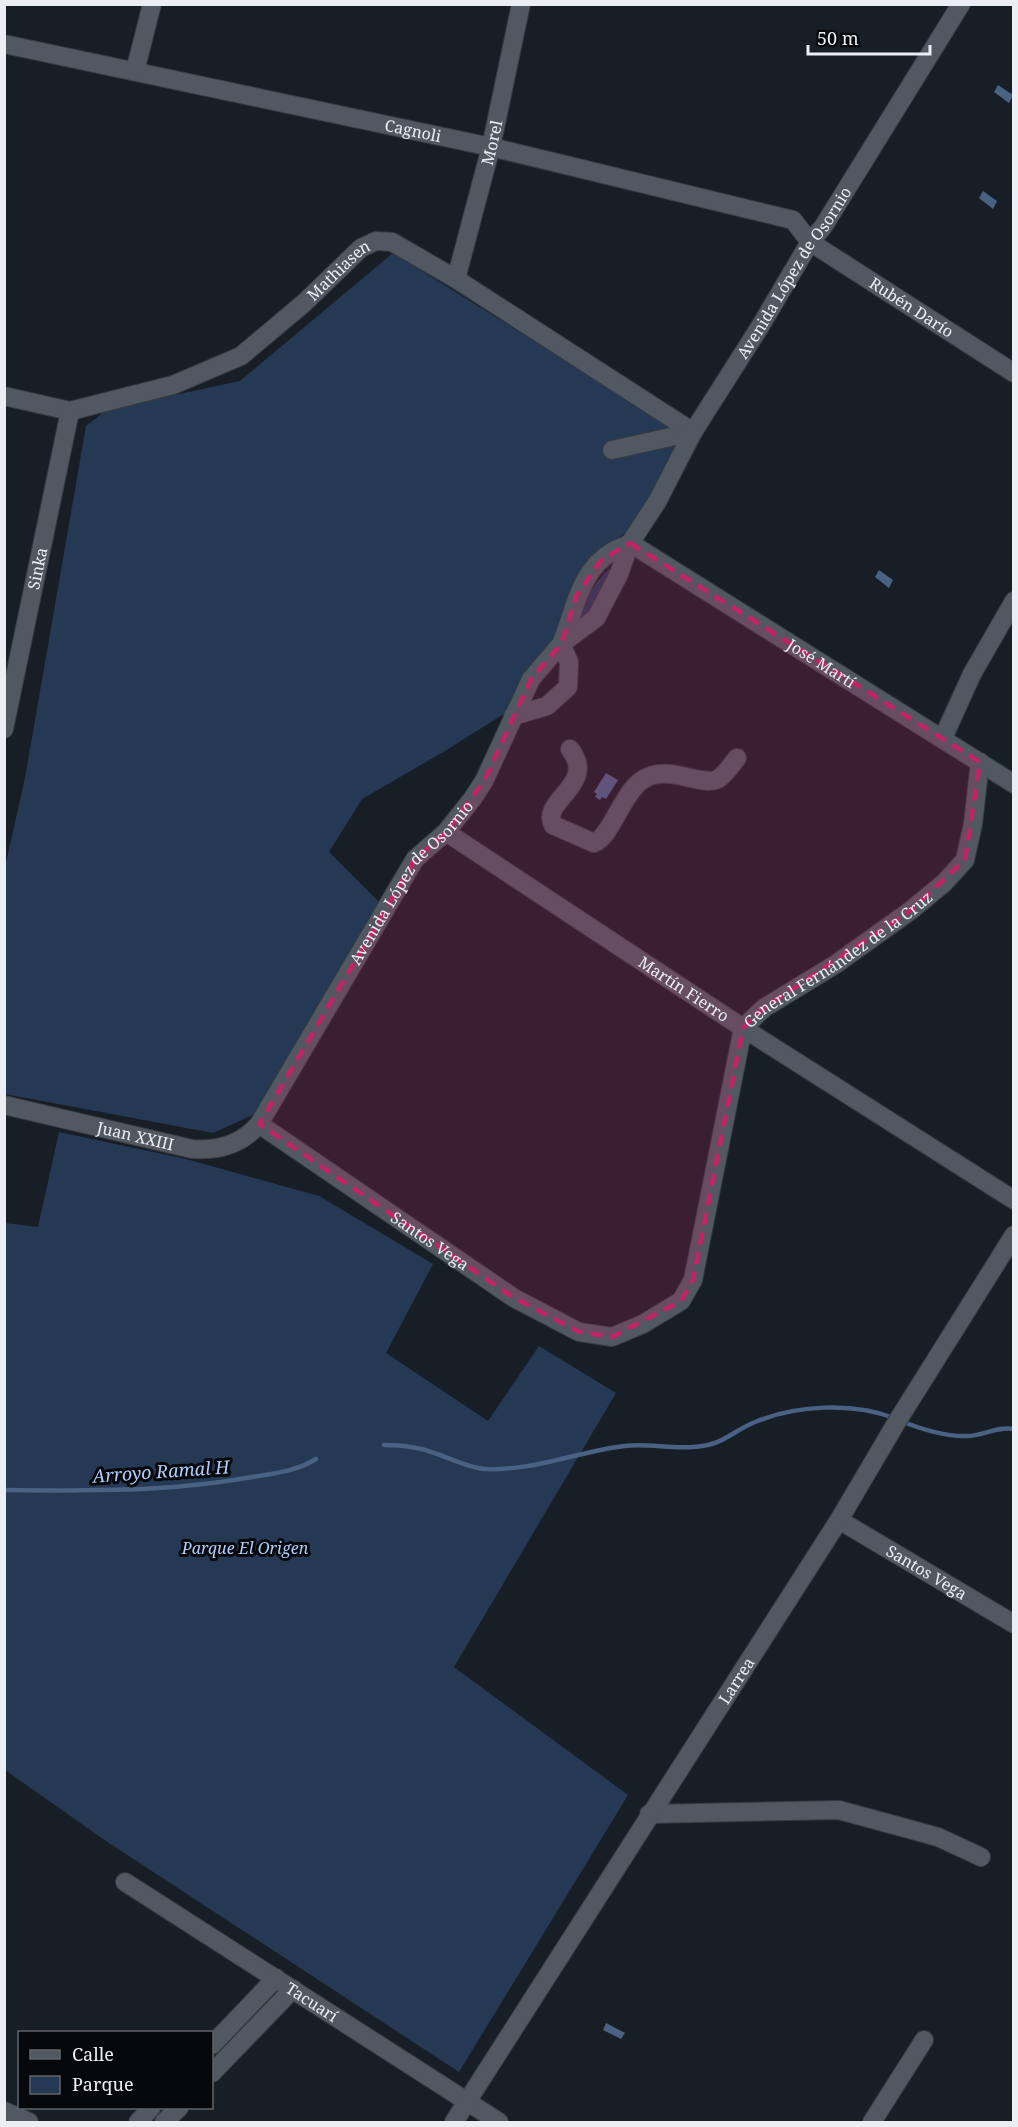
<svg xmlns="http://www.w3.org/2000/svg" width="1018" height="2127" font-family="'Noto Serif',serif">
	<rect width="100%" height="100%" fill="#181e26"/>
	<!-- green -->
	<path fill="#253954" d="M393 253 675 429 678 435 664 479 626 532 597 555 554 642 507 712 445 751 362 799 329 852 380 903 253 1115 213 1133 5 1094V867L25 778 86 426 108 409 240 381Z
		M619 561 604 596 573 632C582 602 593 580 619 561Z
		M59 1132 186 1159 319 1196 433 1264 386 1353 488 1421 539 1346 616 1393 454 1667 628 1795 459 2072 106 1841 5 1770V1223L38 1227Z"/>
	<!-- water -->
	<path fill="#496182" d="M998 85 1013 95 1009 103 994 92Z
		M983 191 997 201 993 209 979 198Z
		M879 570 893 580 889 588 875 577Z
		M606 773 618 780 606 799 602 797 600 800 595 797 597 794 594 792Z
		M606 2023 625 2033 621 2039 603 2030Z"/>
	<g fill="none" stroke-linecap="round" stroke-linejoin="round">
		<!-- stream -->
		<path stroke="#496182" stroke-width="4.5" d="M901 1421C921 1429 945 1437 967 1436 982 1436 998 1426 1014 1429
			M384 1445C402 1445 420 1447 437 1454 452 1459 469 1468 485 1469 533 1471 577 1452 624 1446 647 1443 670 1449 693 1447 722 1446 731 1432 755 1422 796 1405 852 1402 894 1418
			M4 1490C86 1491 165 1492 246 1478 269 1474 296 1472 316 1459"/>
		<!-- minor casing -->
		<g stroke="#373b41" stroke-width="20">
			<g id="minor">
				<path id="s1" d="M4 44 491 147 793 220 810 242 1014 373"/>
				<path d="M135 71 152 4"/>
				<path id="s2" d="M456 279 491 147 521 4"/>
				<path id="s3" d="M4 396 70 411 173 385 241 356 304 303 361 248 376 241 392 242 456 279 693 432"/>
				<path d="M612 450 693 432"/>
				<path id="s4" d="M630 543 1014 784"/>
				<path d="M561 644C575 612 578 571 613 551 618 548 624 547 630 543"/>
				<path d="M513 716 547 706 568 687 569 662 561 644"/>
				<path id="s5" d="M4 729 70 411"/>
				<path d="M943 738 972 674 1014 601"/>
				<path d="M570 749C598 785 540 800 553 825L594 843C611 837 622 794 641 781 667 762 701 788 718 779 725 775 732 764 737 758"/>
				<path id="s6" d="M446 832 743 1028 1014 1200"/>
				<path id="s7" d="M4 1105 192 1149C219 1151 242 1144 259 1124L415 859 446 832 473 798 484 781 531 679 561 644 596 618 619 574 630 543 657 502 693 432 761 325 810 242 823 227 961 4"/>
				<path id="s8" d="M259 1124 514 1298 579 1332 612 1337 643 1324 681 1301 693 1280 743 1028 764 1008 836 964 910 911 944 883 965 860 973 824 980 762"/>
				<path id="s9" d="M839 1520 1014 1624"/>
				<path d="M649 1814 839 1810 938 1837 981 1857"/>
				<path id="s10" d="M125 1882 499 2122"/>
				<path d="M212 2045 276 1978"/>
				<path d="M212 2073 293 1989"/>
				<path d="M4 2111 29 2122"/>
				<path d="M138 2122 151 2108"/>
				<path d="M164 2122 179 2108"/>
				<path id="s11" d="M454 2122 839 1520 898 1420 1014 1235"/>
				<path d="M872 2122 924 2040"/>
			</g>
		</g>
		<!-- minor -->
		<use href="#minor" stroke="#515861" stroke-width="18"/>
	</g>
	<!-- marked area -->
	<path fill="#c42363" fill-opacity="0.2" stroke="#c42363" stroke-width="4.5" stroke-dasharray="12 8" stroke-linejoin="round" d="M630 543 980 762 965 860 910 911 764 1008 743 1028 693 1280 681 1301 612 1337 579 1332 514 1298 259 1124 415 859 446 832 484 781 531 679 561 644 576 596 601 560Z"/>
	<g text-anchor="middle" stroke-width="6" stroke-linejoin="round" paint-order="stroke">
		<!-- street labels -->
		<g font-size="16" fill="#ebeff5" stroke="#06080b">
			<text dy="6" stroke="none"><textPath href="#s1" startOffset="418">Cagnoli</textPath></text>
			<text dy="6" stroke="none"><textPath href="#s2" startOffset="141">Morel</textPath></text>
			<text dy="6" stroke="none"><textPath href="#s3" startOffset="378">Mathiasen</textPath></text>
			<text dy="6" stroke="none"><textPath href="#s7" startOffset="1281">Avenida López de Osornio</textPath></text>
			<text dy="6" stroke="none"><textPath href="#s1" startOffset="957">Rubén Darío</textPath></text>
			<text dy="6" stroke="none"><textPath href="#s5" startOffset="164">Sinka</textPath></text>
			<text dy="6" stroke="none"><textPath href="#s4" startOffset="226">José Martí</textPath></text>
			<text dy="6" stroke="none"><textPath href="#s7" startOffset="554">Avenida López de Osornio</textPath></text>
			<text dy="6" stroke="none"><textPath href="#s8" startOffset="892">General Fernández de la Cruz</textPath></text>
			<text dy="6" stroke="none"><textPath href="#s6" startOffset="285">Martín Fierro</textPath></text>
			<text dy="6" stroke="none"><textPath href="#s7" startOffset="135">Juan XXIII</textPath></text>
			<text dy="6" stroke="none"><textPath href="#s8" startOffset="207">Santos Vega</textPath></text>
			<text dy="6" stroke="none"><textPath href="#s9" startOffset="102">Santos Vega</textPath></text>
			<text dy="6" stroke="none"><textPath href="#s11" startOffset="524">Larrea</textPath></text>
			<text dy="6" stroke="none"><textPath href="#s10" startOffset="222">Tacuarí</textPath></text>
		</g>
		<!-- park labels -->
		<g font-size="16" font-style="italic" fill="#aecffc" stroke="#06080b">
			<text x="245" y="1554">Parque El Origen</text>
		</g>
		<!-- water labels -->
		<g font-size="18" font-style="italic" fill="#adcefb" stroke="#06080b">
			<text transform="translate(161 1472) rotate(-4)" y="6">Arroyo Ramal H</text>
		</g>
	</g>
	<!-- border -->
	<rect width="1018" height="2127" fill="none" stroke="#ebeff5" stroke-width="12"/>
	<!-- legend -->
	<rect x="18" y="2031" width="195" height="78" fill="#06080b" stroke="#626469" stroke-width="1.5"/>
	<rect x="30" y="2050" width="30" height="9" fill="#515861" stroke="#626469" stroke-width="1.5"/>
	<text x="72" y="2061" font-size="18" fill="#ebeff5">Calle</text>
	<rect x="30" y="2076" width="30" height="18" fill="#253954" stroke="#626469" stroke-width="1.5"/>
	<text x="72" y="2091" font-size="18" fill="#ebeff5">Parque</text>
	<!-- scale -->
	<path d="M808 45v9h122v-9" fill="none" stroke="#ebeff5" stroke-width="3"/>
	<text x="817" y="45" font-size="18" fill="#ebeff5" stroke="#06080b" stroke-width="4.5" paint-order="stroke">50 m</text>
</svg>
